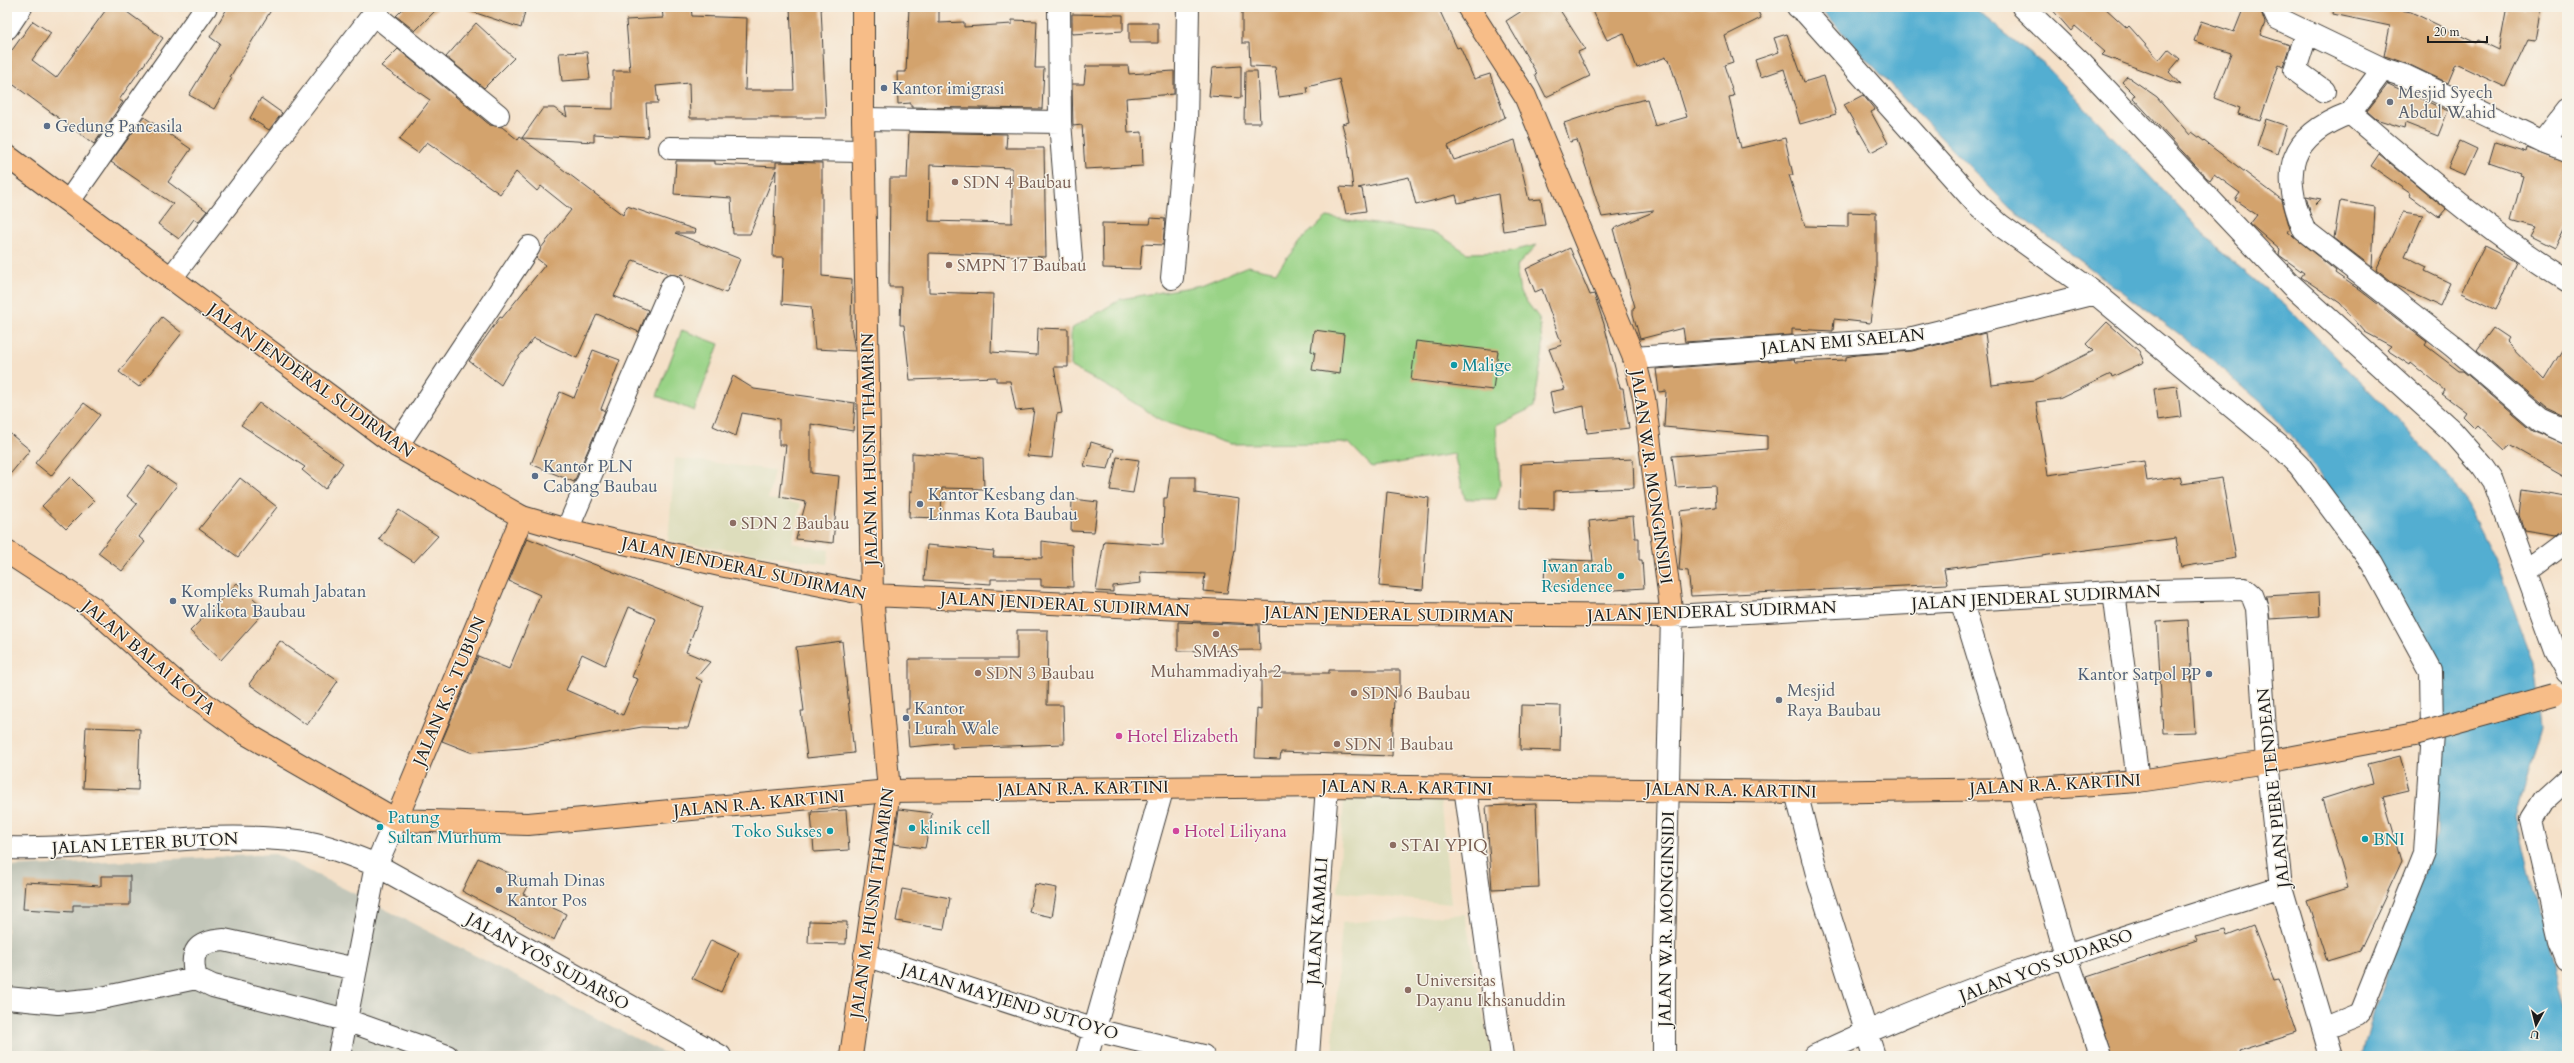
<svg xmlns="http://www.w3.org/2000/svg" width="2574" height="1063" font-family="Cardo,serif">
	<rect width="100%" height="100%" fill="#f7f3e8"/>
	<filter id="ink" filterUnits="userSpaceOnUse"><feTurbulence type="fractalNoise" baseFrequency=".025" numOctaves="2"/><feDisplacementMap in="SourceGraphic" scale="8" xChannelSelector="R" yChannelSelector="G"/><feConvolveMatrix kernelMatrix="1 2 1 2 8 2 1 2 1" color-interpolation-filters="sRGB"/></filter>
	<filter id="wash" filterUnits="userSpaceOnUse"><feTurbulence type="fractalNoise" baseFrequency=".012" numOctaves="4" result="noise"/><feDisplacementMap in="SourceGraphic" scale="16" xChannelSelector="R" yChannelSelector="G"/><feGaussianBlur stdDeviation="0.9" result="paint"/><feColorMatrix in="noise" values="0 0 0 0 0 0 0 0 0 0 0 0 0 0 0 0 0 1.4 0 .05"/><feComposite in="paint" operator="in"/></filter>
	<g filter="url(#wash)">
		<rect width="100%" height="100%" fill="#f5e1c9"/>
		<!-- built -->
		<path fill="#ddddbc" d="M675 458 774 470 768 499 801 504 792 543 829 550 827 564 668 541Z
			M1344 797 1440 798 1451 904 1338 892Z
			M1465 914 1491 1056H1332L1342 923Z"/>
		<!-- industrial -->
		<path fill="#c2c6b9" d="M275 854 377 905 670 1056H7V867Z"/>
		<!-- green -->
		<path fill="#99d386" stroke="#5a7851" d="M1327 217 1437 233 1467 253 1507 252 1537 245 1516 267 1520 293 1539 318 1543 350 1534 407 1496 425 1500 486 1496 499H1465L1454 454 1372 467 1349 443 1230 444 1165 422 1107 386 1071 367V329L1121 299 1201 285 1248 266 1276 272 1302 239Z
			M682 330 719 344 694 411 657 396Z"/>
		<!-- water -->
		<path fill="#53aed1" stroke="#386576" d="M1815 7H1972L2046 66 2219 250 2287 307 2401 423 2460 491 2496 562 2534 663 2541 728 2515 816 2567 1027V1056H2362L2374 1010 2437 834 2439 671 2369 549 2303 450 2263 404 2202 352 2010 208 1913 109 1827 16Z"/>
		<g id="blocks">
			<!-- building -->
			<path fill="#d3a36d" fill-rule="evenodd" d="M108 7H120L163 38 119 100 123 102 94 144 7 80V57L33 21 51 33 32 60 56 78Z
				M228 7H273L230 77 232 78 214 109 189 95 220 44 210 37Z
				M405 7H439L415 31 396 16Z
				M468 7H526L521 28 467 10Z
				M662 7H691L692 16 747 18 745 90H794L790 7H821L826 118H690L689 83 656 86 658 103H646L648 137 594 134V142L522 138 543 108H554L567 117 565 108 613 109V71H630L626 20 663 18Z
				M909 7H939V23L964 22V27L1012 24V20L1037 21 1035 68H1044L1042 109 911 107V103L898 104 897 72H906Z
				M1242 7H1438L1457 48 1460 47 1474 79 1490 74 1505 117 1448 146 1454 160 1515 140 1529 200 1541 199 1545 225 1503 231 1498 194 1458 203 1456 195 1416 205 1409 177 1358 188 1362 189 1366 211 1346 214 1340 187 1353 188 1348 146 1342 124 1349 122 1339 79 1307 87 1308 93 1279 97 1275 67 1250 66 1249 43H1242Z
				M1528 7H1558L1585 49 1578 52 1590 76 1546 97 1535 75 1537 74 1506 21Z
				M1591 7H1756L1761 18 1725 36 1733 62 1724 65 1734 96 1729 97 1741 148 1785 138 1793 175H1789L1805 226 1848 227V212L1876 213V276L1870 323 1834 319 1833 331 1792 329V335L1685 342 1683 328 1640 339 1633 314V308L1635 307 1613 229 1653 212V210L1602 217 1577 140 1570 142 1564 123 1615 106 1647 99 1655 126 1687 117 1669 59 1667 60 1666 57 1637 68 1624 33 1607 40Z
				M2050 7H2104L2127 28 2129 26 2159 60 2168 49 2180 59 2169 72 2181 85 2102 55 2105 52 2075 26 2071 31Z
				M2244 7 2260 8 2265 23 2260 35 2290 45 2283 66 2279 64 2260 121 2238 114 2240 108 2214 98 2231 53 2194 41 2201 21 2234 32Z
				M2334 7H2386L2411 12 2476 43 2478 40 2499 50 2507 7H2541L2535 40 2528 39 2505 87 2456 64 2448 83 2410 65 2388 57 2384 56 2390 26 2333 14Z
				M1072 14 1123 15V31L1072 34Z
				M476 23 514 58 484 88 446 57Z
				M1129 23H1158V43H1129Z
				M1787 34 1804 82 1824 76 1836 114 1800 124 1784 69 1761 77 1755 60 1779 52 1774 38Z
				M398 49 490 125 502 127 518 140 520 137 623 215 627 206 696 230 695 233H675L740 259 726 293 681 274 679 276 669 274 633 260 614 296 648 310 639 332 597 314 577 358 534 338 513 364 501 385 469 361 500 317 502 318 545 265 536 258 541 248 571 210 541 186 537 191 516 172 500 194 427 142 418 153 399 140 430 100 381 66Z
				M587 52 590 79 562 81 559 53Z
				M1086 66H1128L1129 74 1174 71V94L1126 98 1128 133 1142 132 1143 166 1085 169 1082 125 1073 126 1072 84H1084Z
				M1241 66V98L1209 96 1212 68Z
				M1245 71H1257L1260 123H1244Z
				M2127 76 2157 97 2190 135 2192 132 2282 200 2290 229 2288 232 2336 271 2335 273 2361 291 2427 342 2425 345 2459 371H2463L2533 431 2567 445V478L2509 445 2505 450 2478 425 2475 428 2463 416 2466 412 2442 394 2444 390 2411 363 2410 365 2387 350 2391 346 2365 332 2340 303 2301 277 2304 273 2279 255 2280 250 2250 224 2257 215 2235 200 2240 193 2214 174 2210 180 2207 178 2133 98 2135 95 2122 82Z
				M2388 84 2448 111 2438 136 2405 123 2404 128 2376 119 2367 111Z
				M1863 95 1875 110 1871 112 1888 143 1871 152 1844 105Z
				M261 98 282 113 269 130 250 118Z
				M144 117 191 149 168 182 207 211 198 222 194 219 179 239 158 224 173 204 111 162Z
				M2266 119 2287 126 2278 154 2257 146Z
				M909 132 1007 134 1006 148H1044L1046 257 929 253V292L993 294 991 352 1037 355 1038 328 1068 329V367H1054L1062 413 1057 414 1052 458 1027 456 1034 409 1016 411 1010 381H996V377L910 380 904 325H900L901 287H889L890 178H907ZM930 165 1012 168V223L929 221Z
				M2460 141 2477 149 2465 175 2448 168Z
				M2495 142 2526 152 2527 148 2567 163V223L2555 248 2531 236 2536 227 2511 220 2523 176 2520 175 2521 173 2489 162Z
				M2379 154 2446 209 2439 217 2410 196 2411 194 2371 166Z
				M676 161H715V164L776 167V162L822 163V276L852 279 851 325 855 351 815 349 811 307 782 304 784 257H773L776 170 750 234H733L731 198 674 194Z
				M2306 196 2321 199 2310 210Z
				M2340 201 2375 207 2372 267 2334 238Z
				M2403 212 2423 215 2405 256 2427 267 2425 271 2450 283 2440 306 2395 285 2376 270Z
				M1151 218 1165 219 1163 245 1142 244 1140 269 1103 268 1102 223 1150 224Z
				M2484 246 2516 262 2496 310 2461 293Z
				M1570 248 1590 295 1594 294 1604 324 1620 388H1623L1629 428 1587 433 1584 406 1554 413 1550 392 1565 389 1549 349 1562 345 1542 289 1535 292 1526 269Z
				M162 317 182 333 139 387 119 372Z
				M2107 322 2139 351 2144 362 2112 377 2111 374 2059 399 2036 402 2048 475 2144 461 2147 481 2180 476 2182 484 2222 478 2236 558 2181 567 2176 538 1944 569 1947 584 1691 596 1688 571 1679 570 1682 529 1680 511 1716 507 1715 485 1676 487 1672 456 1767 449V436L1664 427 1666 391 1659 392 1656 369 1794 359 1795 362 1846 360V357L1856 355 1912 351 1985 333 1992 385 2035 380 2093 351 2086 344Z
				M2493 328 2508 338 2506 341 2544 380 2567 342V419L2548 410 2477 350Z
				M1314 330 1344 334 1340 374 1312 370 1315 352 1311 351Z
				M1416 341 1498 351 1493 390 1411 380Z
				M593 350 620 360 601 409 605 411 574 482 531 464 560 392 574 398Z
				M733 376 754 389 855 403 853 431 811 424V473L839 476 833 543 796 539 806 502 780 497 786 445H779V419L742 413 736 436 713 426Z
				M2177 386 2181 417 2158 420 2154 389Z
				M84 403 100 415 51 476 35 463Z
				M259 403 343 463 325 489 302 470 305 467 241 425Z
				M7 431 30 450 7 478Z
				M1091 442 1114 449 1108 469 1084 466Z
				M912 453 983 458 984 489 942 488 941 518 909 517 910 491 912 492Z
				M1117 457 1139 460 1133 493 1110 490Z
				M1633 459 1634 488 1554 491V509L1520 508 1521 464Z
				M149 466 177 485 139 537 145 542 122 571 98 553 137 504 127 496Z
				M70 477 94 501 66 529 42 506Z
				M1170 477H1195V493L1239 499 1235 549 1227 593 1203 591 1205 574 1174 573 1140 572 1141 583 1113 586V592L1096 591 1104 541 1163 545 1164 498H1167Z
				M240 478 277 507 238 557 199 529Z
				M2522 490 2567 497V529L2555 535 2524 530 2519 515Z
				M1387 492 1429 498 1423 590 1379 586Z
				M1072 499 1098 502 1094 532 1071 531Z
				M399 510 438 536 414 562 379 539Z
				M1633 516 1635 538H1639V560H1642L1644 588 1601 591V588L1544 586 1545 559 1593 561 1589 521Z
				M527 538 703 607 686 652 710 662 696 678 702 681 688 728 642 727 522 748 470 752 442 741 478 656 509 669 540 595 509 581ZM629 607 656 619 632 677 638 679 623 715 566 690 582 654 605 665Z
				M1042 541 1072 545 1073 587 1041 586V579H991V584L924 580 927 545 994 551 993 557 1042 558Z
				M237 583 266 610 221 660 190 631Z
				M2319 593 2320 616 2270 619 2266 596Z
				M2188 620 2195 732 2163 733 2157 622Z
				M1178 622 1259 625 1260 650 1178 651Z
				M1017 630H1048L1047 705H1063L1064 744 952 748V743L909 747 906 709H909V659H1017Z
				M280 641 338 681 307 725 249 684Z
				M842 641 854 753 807 758 801 711H804L796 647Z
				M1329 670H1400V696H1394L1392 756 1281 752 1280 759 1255 758 1257 709 1261 710V673H1329Z
				M1521 705 1561 706 1560 751 1520 750Z
				M86 727 140 729 138 790 83 788Z
				M2400 756 2409 790 2383 796 2402 861 2360 951 2327 961 2307 900 2348 887 2322 799 2373 783 2368 764Z
				M1536 804 1539 887 1492 889 1486 806Z
				M899 809 932 813 925 848 894 844Z
				M846 810 849 850 814 852 811 812Z
				M478 858 529 883 523 894 566 914 554 940 462 891Z
				M101 876H130V905H73V912L23 909 25 882 101 886Z
				M1035 884 1057 888 1052 917 1029 912Z
				M902 889 950 898 944 929 896 921Z
				M809 921 847 922 846 944 808 943Z
				M2253 926 2274 980 2279 979 2297 1033 2239 1051 2240 1056H2113L2087 977 2197 941 2195 937 2225 930 2227 936Z
				M711 940 739 953 721 992 692 978Z"/>
		</g>
	</g>
	<g filter="url(#ink)">
		<use href="#blocks" fill-opacity="0" stroke="#3d3a36" stroke-width="1"/>
		<g fill="none" stroke-linecap="round" stroke-linejoin="round">
			<!-- minor casing -->
			<g stroke="#3d3a36" stroke-width="24">
				<path id="minor" d="M1059 7 1060 122 1071 259
					M1798 7 1806 13 1977 204 2000 225 2095 293 2284 450 2299 465 2372 563 2431 671 2432 733 2424 853 2361 1011 2357 1015 2323 1029
					M2023 7 2083 65 2291 285 2452 431 2482 465 2493 481 2555 651 2567 672
					M2272 7 2277 18 2383 69 2405 76 2543 142 2567 151
					M374 14 498 115
					M7 28 21 7
					M2307 32 2295 70 2324 91
					M2383 69 2350 113C2420 172 2489 233 2567 281
					M2350 113C2288 136 2280 171 2304 230L2454 347 2541 421 2567 433
					M863 119 1060 122
					M2543 142 2567 111
					M670 148 863 151
					M69 201 206 7
					M171 278 379 7
					M1172 278 1186 127 1188 7
					M1634 358 1909 339 2095 293
					M397 446 529 247
					M567 530 672 286
					M2527 571 2567 541
					M2114 592 2138 781
					M1961 600 2019 789 2066 955 2101 1056
					M2567 779 2544 800 2532 819 2560 941 2567 959
					M1465 787 1502 1056
					M1796 792 1819 882 1874 1056
					M7 848C104 851 201 829 298 841 325 844 351 855 376 865L720 1056
					M865 955 1095 1030 1203 1056
					M356 969 224 940C197 942 189 951 196 978L213 986 346 1020 447 1056
					M7 998 58 1003 97 999 196 978
					M339 1056 376 865 396 820
					M1087 1056 1163 787
					M1308 1056 1327 786
					M1664 1056V949L1672 616 2114 592 2245 589 2252 595 2257 608 2267 762 2281 887 2331 1056
					M1815 1056C1964 984 2124 937 2281 887"/>
			</g>
			<!-- major casing -->
			<g stroke="#3d3a36" stroke-width="24">
				<path id="major" d="M522 517 567 530 720 565 872 595 1271 613 1672 616 1644 398 1634 358 1525 96 1468 7
					M7 552 93 608 180 686 245 733 396 820
					M851 1056 889 791 872 595 863 119V7"/>
			</g>
			<!-- highway casing -->
			<g stroke="#3d3a36" stroke-width="24">
				<path id="highway" d="M7 156 397 446 522 517 396 820 528 824 889 791 1327 786 1796 792 2019 789 2138 781 2267 762 2415 734"/>
			</g>
			<!-- minor -->
			<use href="#minor" stroke="#fff" stroke-width="22"/>
			<!-- major -->
			<use href="#major" stroke="#f7bd88" stroke-width="22"/>
			<!-- highway -->
			<use href="#highway" stroke="#f7bd88" stroke-width="22"/>
			<!-- highway-bridge casing -->
			<g stroke="#3d3a36" stroke-width="24" stroke-linecap="butt">
				<path id="highway-bridge" d="M2415 734 2554 695"/>
			</g>
			<!-- highway-bridge -->
			<use href="#highway-bridge" stroke="#f7bd88" stroke-width="22"/>
		</g>
	</g>
	<!-- markers -->
	<g fill="#5c6f8a" stroke="#f7f3e8" stroke-width="1.5">
		<circle cx="884" cy="88" r="4"/>
		<circle cx="47" cy="126" r="4"/>
		<circle cx="535" cy="476" r="4"/>
		<circle cx="920" cy="504" r="4"/>
		<circle cx="173" cy="601" r="4"/>
		<circle cx="2209" cy="674" r="4"/>
		<circle cx="906" cy="718" r="4"/>
		<circle cx="499" cy="890" r="4"/>
	</g>
	<g fill="#6b7280" stroke="#f7f3e8" stroke-width="1.5">
		<circle cx="2390" cy="102" r="4"/>
		<circle cx="1779" cy="700" r="4"/>
	</g>
	<g fill="#8d6e63" stroke="#f7f3e8" stroke-width="1.5">
		<circle cx="955" cy="182" r="4"/>
		<circle cx="949" cy="265" r="4"/>
		<circle cx="733" cy="523" r="4"/>
		<circle cx="1216" cy="634" r="4"/>
		<circle cx="978" cy="673" r="4"/>
		<circle cx="1354" cy="693" r="4"/>
		<circle cx="1337" cy="744" r="4"/>
		<circle cx="1393" cy="845" r="4"/>
		<circle cx="1408" cy="990" r="4"/>
	</g>
	<g fill="#0f9aa8" stroke="#f7f3e8" stroke-width="1.5">
		<circle cx="1454" cy="365" r="4"/>
		<circle cx="1621" cy="576" r="4"/>
		<circle cx="380" cy="827" r="4"/>
		<circle cx="912" cy="828" r="4"/>
		<circle cx="830" cy="831" r="4"/>
		<circle cx="2365" cy="839" r="4"/>
	</g>
	<g fill="#d1479c" stroke="#f7f3e8" stroke-width="1.5">
		<circle cx="1119" cy="736" r="4"/>
		<circle cx="1176" cy="831" r="4"/>
	</g>
	<g text-anchor="middle" stroke-width="3" stroke-linejoin="round" paint-order="stroke">
		<!-- service labels -->
		<g font-size="17" fill="#4e5e75" stroke="#f7f3e8" text-anchor="start">
			<text x="892" y="94">Kantor imigrasi</text>
			<text x="55" y="132">Gedung Pancasila</text>
			<text x="543" y="472">Kantor PLN<tspan x="543" dy="20">Cabang Baubau</tspan></text>
			<text x="928" y="500">Kantor Kesbang dan<tspan x="928" dy="20">Linmas Kota Baubau</tspan></text>
			<text x="181" y="597">Kompleks Rumah Jabatan<tspan x="181" dy="20">Walikota Baubau</tspan></text>
			<text x="2201" y="680" text-anchor="end">Kantor Satpol PP</text>
			<text x="914" y="714">Kantor<tspan x="914" dy="20">Lurah Wale</tspan></text>
			<text x="507" y="886">Rumah Dinas<tspan x="507" dy="20">Kantor Pos</tspan></text>
		</g>
		<!-- worship labels -->
		<g font-size="17" fill="#5b616d" stroke="#f7f3e8" text-anchor="start">
			<text x="2398" y="98">Mesjid Syech<tspan x="2398" dy="20">Abdul Wahid</tspan></text>
			<text x="1787" y="696">Mesjid<tspan x="1787" dy="20">Raya Baubau</tspan></text>
		</g>
		<!-- education labels -->
		<g font-size="17" fill="#785e54" stroke="#f7f3e8" text-anchor="start">
			<text x="963" y="188">SDN 4 Baubau</text>
			<text x="957" y="271">SMPN 17 Baubau</text>
			<text x="741" y="529">SDN 2 Baubau</text>
			<text x="1216" y="657" text-anchor="middle">SMAS<tspan x="1216" dy="20">Muhammadiyah 2</tspan></text>
			<text x="986" y="679">SDN 3 Baubau</text>
			<text x="1362" y="699">SDN 6 Baubau</text>
			<text x="1345" y="750">SDN 1 Baubau</text>
			<text x="1401" y="851">STAI YPIQ</text>
			<text x="1416" y="986">Universitas<tspan x="1416" dy="20">Dayanu Ikhsanuddin</tspan></text>
		</g>
		<!-- street labels -->
		<g font-size="17" fill="#1c1c1c" stroke="#f7f3e8">
			<text transform="translate(1843 341) rotate(-5)" y="6">JALAN EMI SAELAN</text>
			<text transform="translate(311 380) rotate(36)" y="6">JALAN JENDERAL SUDIRMAN</text>
			<text transform="translate(869 449) rotate(-91)" y="6">JALAN M. HUSNI THAMRIN</text>
			<text transform="translate(1652 477) rotate(82)" y="6">JALAN W.R. MONGINSIDI</text>
			<text transform="translate(744 568) rotate(12)" y="6">JALAN JENDERAL SUDIRMAN</text>
			<text transform="translate(2036 597) rotate(-3)" y="6">JALAN JENDERAL SUDIRMAN</text>
			<text transform="translate(1065 604) rotate(3)" y="6">JALAN JENDERAL SUDIRMAN</text>
			<text transform="translate(1712 611) rotate(-2)" y="6">JALAN JENDERAL SUDIRMAN</text>
			<text transform="translate(1389 614) rotate(1)" y="6">JALAN JENDERAL SUDIRMAN</text>
			<text transform="translate(149 657) rotate(40)" y="6">JALAN BALAI KOTA</text>
			<text transform="translate(449 691) rotate(-67)" y="6">JALAN K.S. TUBUN</text>
			<text transform="translate(2055 784) rotate(-3)" y="6">JALAN R.A. KARTINI</text>
			<text transform="translate(1407 787) rotate(1)" y="6">JALAN R.A. KARTINI</text>
			<text transform="translate(1083 788) rotate(-1)" y="6">JALAN R.A. KARTINI</text>
			<text transform="translate(2273 788) rotate(-96)" y="6">JALAN PIERE TENDEAN</text>
			<text transform="translate(1731 790) rotate(1)" y="6">JALAN R.A. KARTINI</text>
			<text transform="translate(759 803) rotate(-5)" y="6">JALAN R.A. KARTINI</text>
			<text transform="translate(145 843) rotate(-3)" y="6">JALAN LETER BUTON</text>
			<text transform="translate(872 903) rotate(-82)" y="6">JALAN M. HUSNI THAMRIN</text>
			<text transform="translate(1666 919) rotate(-89)" y="6">JALAN W.R. MONGINSIDI</text>
			<text transform="translate(1317 921) rotate(-86)" y="6">JALAN KAMALI</text>
			<text transform="translate(548 961) rotate(29)" y="6">JALAN YOS SUDARSO</text>
			<text transform="translate(2046 965) rotate(-20)" y="6">JALAN YOS SUDARSO</text>
			<text transform="translate(1010 1001) rotate(17)" y="6">JALAN MAYJEND SUTOYO</text>
		</g>
		<!-- culture labels -->
		<g font-size="17" fill="#0d838f" stroke="#f7f3e8" text-anchor="start">
			<text x="1462" y="371">Malige</text>
			<text x="1613" y="572" text-anchor="end">Iwan arab<tspan x="1613" dy="20">Residence</tspan></text>
			<text x="388" y="823">Patung<tspan x="388" dy="20">Sultan Murhum</tspan></text>
			<text x="920" y="834">klinik cell</text>
			<text x="822" y="837" text-anchor="end">Toko Sukses</text>
			<text x="2373" y="845">BNI</text>
		</g>
		<!-- hotel labels -->
		<g font-size="17" fill="#b23c85" stroke="#f7f3e8" text-anchor="start">
			<text x="1127" y="742">Hotel Elizabeth</text>
			<text x="1184" y="837">Hotel Liliyana</text>
		</g>
	</g>
	<!-- margin -->
	<rect width="2574" height="1063" fill="none" stroke="#f7f3e8" stroke-width="24"/>
	<!-- north arrow -->
	<g transform="translate(2536 1025) rotate(187)" stroke="#f7f3e8" stroke-width="3" paint-order="stroke">
	<path d="M0-3L7 15L0 10L-7 15Z" fill="#1c1c1c"/>
	<text y="-6" font-size="11" font-weight="bold" text-anchor="middle" fill="#1c1c1c">U</text>
	</g>
	<!-- scale -->
	<path d="M2428 36v6h59v-6" fill="none" stroke="#1c1c1c" stroke-width="2"/>
	<text x="2434" y="36" font-size="12" fill="#1c1c1c" stroke="#f7f3e8" stroke-width="3" paint-order="stroke">20 m</text>
</svg>
